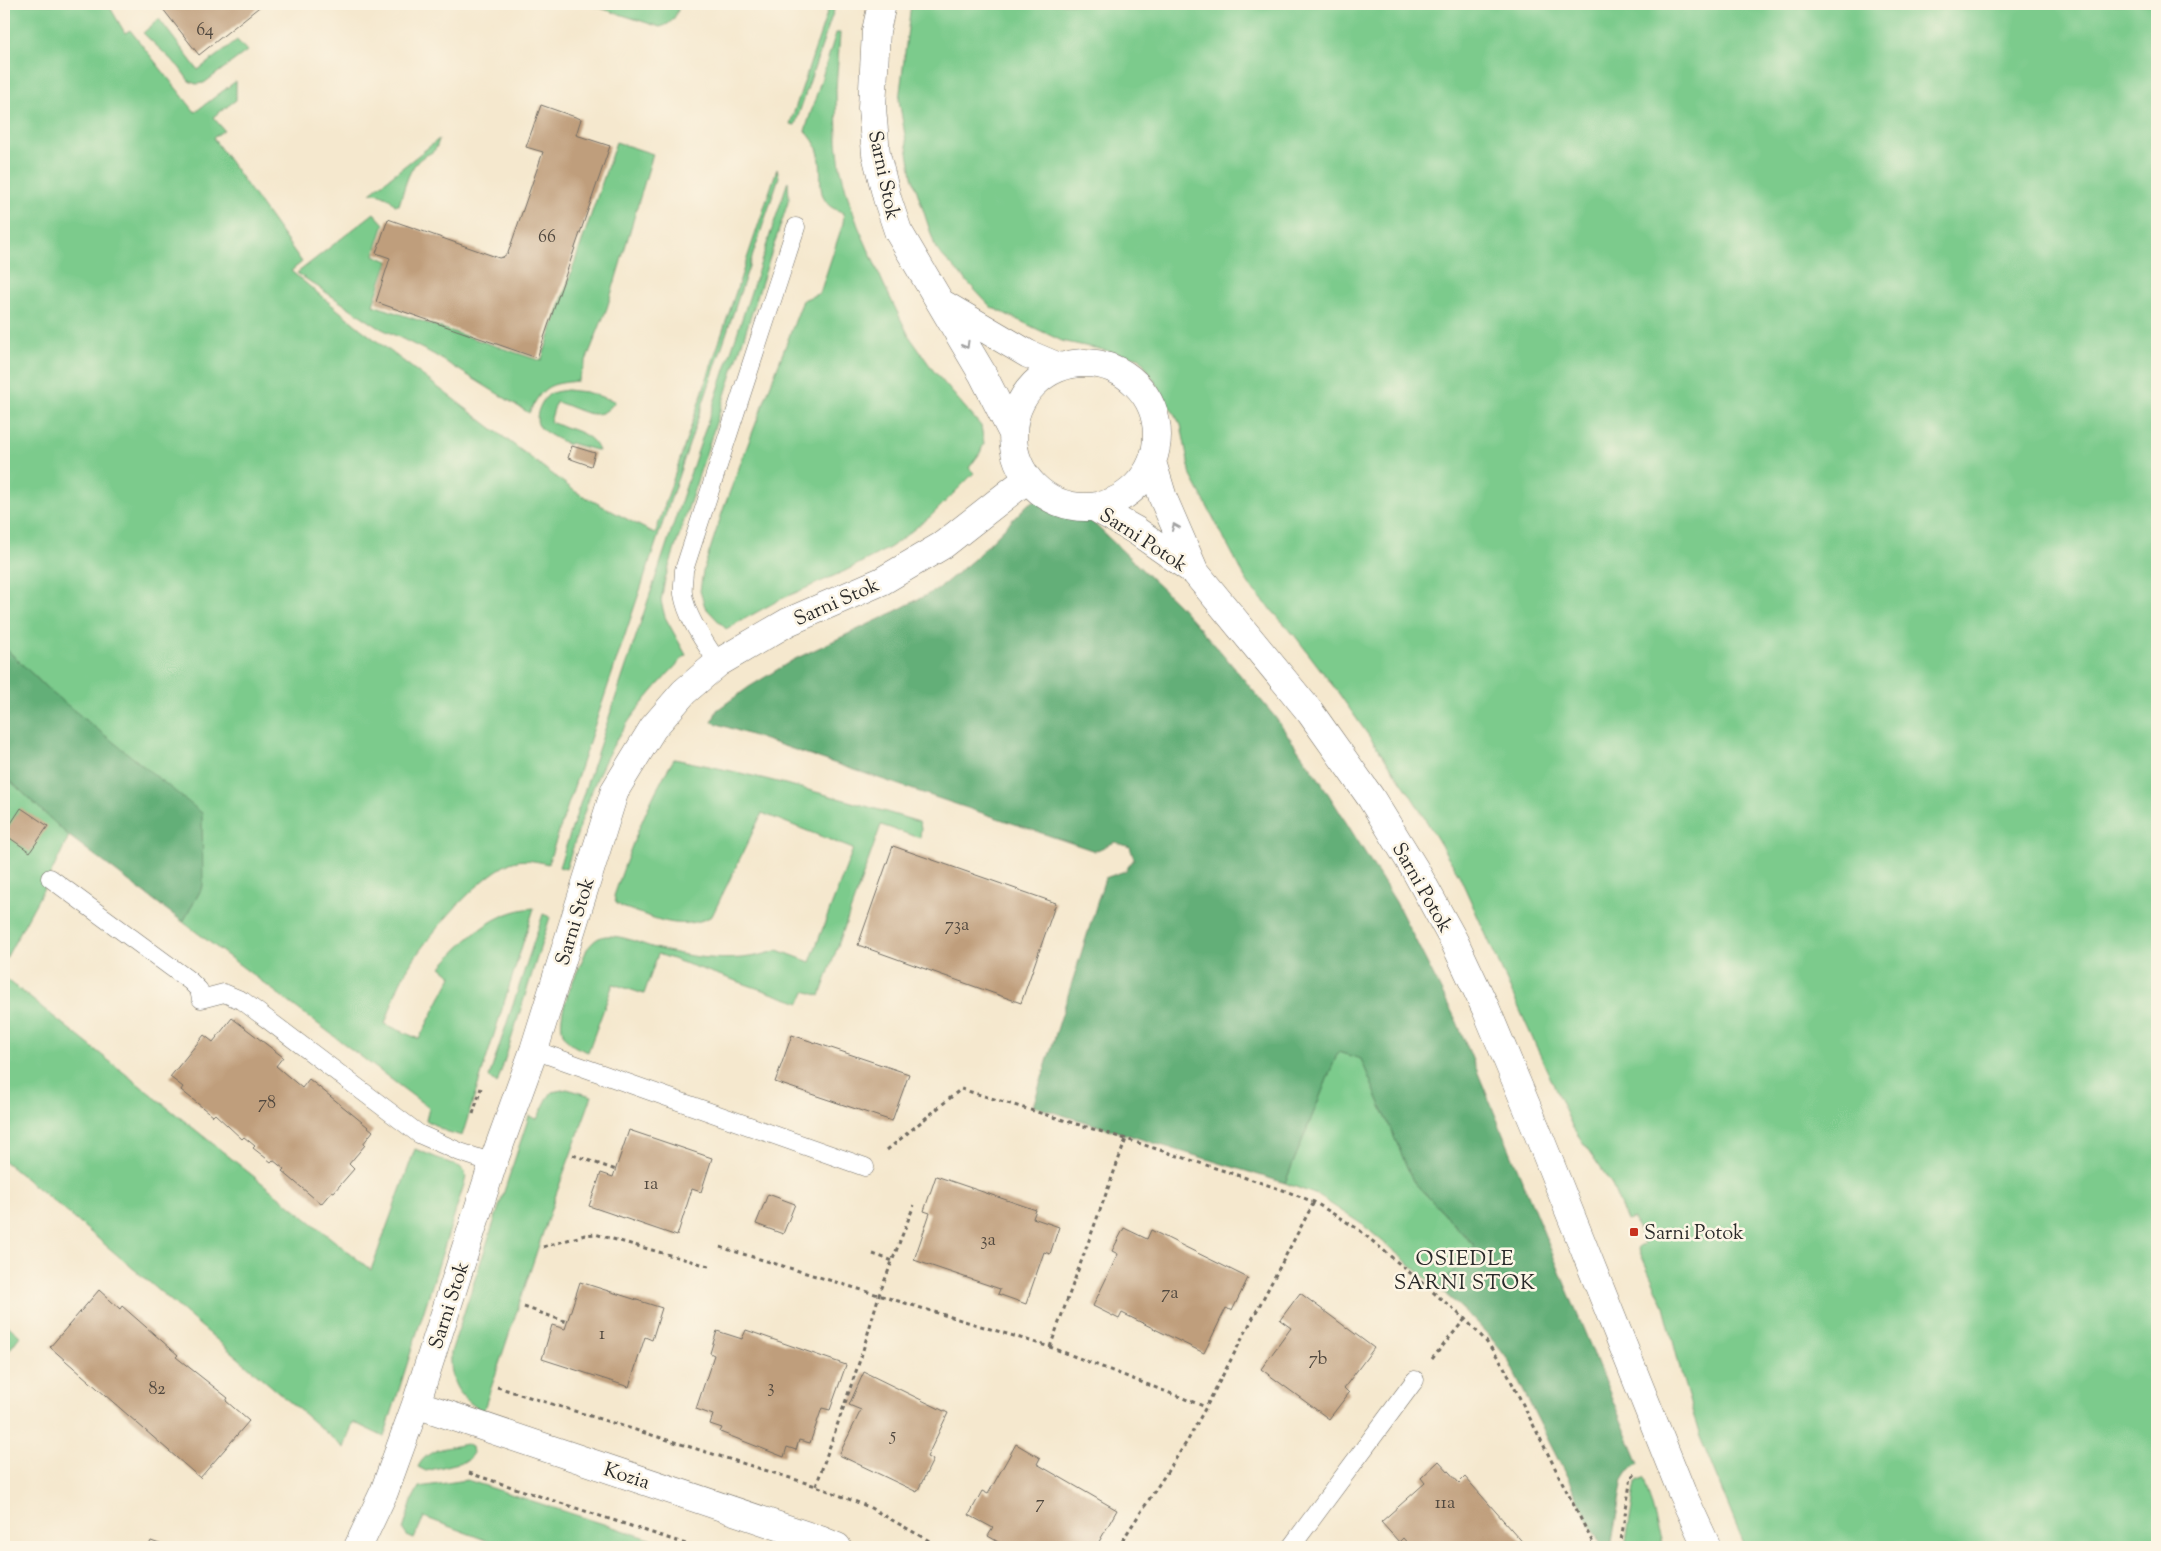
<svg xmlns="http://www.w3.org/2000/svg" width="2161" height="1551" font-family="'Sorts Mill Goudy',serif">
	<rect width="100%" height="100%" fill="#fcf5e5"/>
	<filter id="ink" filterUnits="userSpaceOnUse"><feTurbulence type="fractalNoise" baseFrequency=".02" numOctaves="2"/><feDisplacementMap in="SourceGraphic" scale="10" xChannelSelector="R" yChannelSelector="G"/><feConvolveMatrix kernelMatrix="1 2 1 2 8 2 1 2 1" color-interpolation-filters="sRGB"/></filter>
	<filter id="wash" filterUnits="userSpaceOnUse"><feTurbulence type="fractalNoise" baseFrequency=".0096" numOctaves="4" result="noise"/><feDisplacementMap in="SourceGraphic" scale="20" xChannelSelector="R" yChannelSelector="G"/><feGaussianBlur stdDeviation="1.12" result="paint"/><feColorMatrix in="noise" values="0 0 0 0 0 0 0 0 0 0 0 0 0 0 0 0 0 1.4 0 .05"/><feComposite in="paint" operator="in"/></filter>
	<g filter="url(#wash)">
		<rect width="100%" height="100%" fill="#f5e8ce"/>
		<!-- green -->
		<path fill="#7bcb8c" stroke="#537b5c" d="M4 4H108L125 33 130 30 195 112 236 81V100L213 117 224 130 213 138 302 262 291 271 361 329 576 492 655 534 777 169 779 177 548 864C536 861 522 858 510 863 476 878 420 944 403 977 395 992 391 1008 385 1024L419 1039 452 976 441 967C466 938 494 911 534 908L462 1136 445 1131 426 1120 429 1108 183 922 203 886 51 692 4 647Z
			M588 4H645L654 7 655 4H680C676 16 673 24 660 27Z
			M830 4H836L795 125 790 124Z
			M911 4H2157V1547H1745L1700 1437 1683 1380 1664 1306 1638 1248 1644 1244 1634 1219 1627 1221 1611 1183 1573 1128 1459 875 1410 794 1337 691 1295 636 1249 585 1191 476 1181 425 1140 358 1062 341 991 307 936 249 912 176 899 100Z
			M159 19 198 70 237 40 247 51 204 83 196 84 189 81 179 67 143 33Z
			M836 33H840L836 89 837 142 840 167 847 194 858 226 884 285 909 336 933 370 981 426 984 443 980 453 969 468 974 473 931 516 891 547 845 571 779 600 726 629 705 607 700 591 703 571 724 507 803 300 820 293 843 223 844 213C838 210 830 208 827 203 812 185 832 156 805 131Z
			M439 139C435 157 428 151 418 161 407 172 404 191 399 205H395C388 196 382 193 370 193Z
			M616 142 653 154 607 308 578 381C547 384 543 386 529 413L433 354 378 327 297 273 374 213 384 224 374 255 388 261 373 305 541 361Z
			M788 181 789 199 665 579 661 601 665 617 686 655C659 683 634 710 614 744 591 782 580 828 566 869L559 867Z
			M567 390 586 392 615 401C599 427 578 407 556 402L550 422C567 429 592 431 599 451L570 443 569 445C561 440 545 434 539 426 533 417 542 397 552 393 556 391 563 391 567 390Z
			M674 759C758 775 838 797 919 822L921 827 920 838 881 825 820 996 805 991 800 1003 658 954 644 994 613 984 588 1052C580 1049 569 1045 565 1037 552 1017 579 970 587 949 593 942 597 937 606 936 624 935 642 945 659 949 697 959 740 964 778 950L810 962 853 849 762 813 712 916C680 933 653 917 622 907L616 903 614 896C630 849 647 802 674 759Z
			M4 775 69 836 43 890 4 962Z
			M543 914 550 917 497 1084 489 1077Z
			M4 977 371 1270 415 1149 460 1167 465 1172 466 1178 384 1437 353 1422 344 1448 62 1208 4 1161Z
			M1338 1052 1361 1059 1413 1181 1474 1246 1439 1289 1363 1225 1317 1195 1285 1183Z
			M567 1089 592 1096 554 1200 483 1412C456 1394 450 1384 451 1352L529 1116 537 1119 547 1099 552 1092Z
			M4 1322 20 1336 4 1357Z
			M466 1444 472 1447 473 1453 467 1461 426 1471 418 1467C427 1448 448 1448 466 1444Z
			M1644 1478 1663 1547H1625L1636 1483Z
			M467 1480 675 1547H504L424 1517 414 1539 407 1536 403 1530 412 1500 419 1487Z"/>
		<!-- forest -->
		<path fill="#64af78" stroke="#486d52" d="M1044 496 1059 497 1086 516 1178 604 1222 653 1275 717 1319 779 1396 902 1457 1022 1639 1464 1628 1471 1623 1479 1611 1547H1602L1508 1360C1488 1332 1466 1311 1439 1289L1474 1245 1413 1181 1361 1059 1338 1052 1285 1183 1033 1106 1105 878 1125 871 1134 859 1130 847 1115 842 1095 851 712 722 717 710 749 687 793 660 886 616 938 589 973 560 1028 504Z
			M4 647 51 692 202 813 203 886 183 922 69 836 4 775Z"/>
		<g id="blocks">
			<!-- building -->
			<path fill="#bf9e7c" d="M159 4H263L199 55Z
				M541 105 581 119 576 135 610 146 537 358 376 302 390 258 376 253 388 219 499 258 503 257 508 253 543 152 526 147Z
				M572 446 595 453 591 466 568 458Z
				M21 808 48 826 30 852 4 834Z
				M893 846 1056 903 1021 1003 858 945Z
				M232 1018 283 1057 276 1066 302 1088 309 1079 373 1131 363 1144 365 1145 349 1164 354 1169 334 1192 332 1191 321 1204 282 1171 284 1169 273 1160 271 1162 253 1148 255 1146 244 1137 242 1139 215 1114 213 1116 181 1090 183 1087 170 1077 204 1035 213 1042Z
				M792 1035 909 1074 892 1121 775 1082Z
				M629 1130 712 1158 701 1192 692 1189 677 1236 589 1206 601 1173 613 1177Z
				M936 1176 1036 1210 1033 1218 1059 1227 1050 1254 1044 1252 1026 1304 998 1294 1000 1289 914 1260 930 1213 924 1211Z
				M768 1194 795 1204 783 1234 756 1224Z
				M1124 1228 1147 1239 1151 1230 1248 1278 1232 1311 1226 1308 1204 1353 1122 1313 1119 1319 1093 1306 1118 1254 1112 1251Z
				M580 1282 662 1308 652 1340 645 1337 629 1387 542 1359 552 1325 565 1329Z
				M99 1290 120 1309 122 1306 178 1355 176 1357 228 1398 226 1401 249 1421 200 1478 50 1347Z
				M1300 1293 1374 1348 1344 1388 1349 1393 1329 1419 1261 1369 1291 1328 1280 1320Z
				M746 1330 846 1365 830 1410 822 1408 810 1443 799 1440 796 1450 787 1447 784 1457 720 1432 722 1428 710 1424 713 1415 696 1409 714 1355 710 1353 717 1331 742 1339Z
				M864 1372 948 1413 927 1457 933 1460 917 1492 839 1455 861 1410 849 1405Z
				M1016 1444 1040 1458 1037 1464 1117 1510 1096 1547H1007L988 1536 993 1528 969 1515 982 1491 988 1494Z
				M1439 1461 1459 1483 1465 1477 1527 1547H1411L1403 1538 1399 1542 1381 1522 1425 1483 1421 1478Z
				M151 1541 168 1547H148Z"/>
		</g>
	</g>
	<g filter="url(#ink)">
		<use href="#blocks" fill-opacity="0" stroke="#726d64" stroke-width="1"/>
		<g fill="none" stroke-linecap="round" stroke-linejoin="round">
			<!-- service casing -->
			<g stroke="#726d64" stroke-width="19">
				<path id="service" d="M718 663C705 642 687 619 683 594 682 586 684 578 684 570L796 227
					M50 878 190 981 199 990 201 999 224 993 243 1001 419 1134 460 1152 493 1163
					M534 1050 865 1167
					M1291 1547 1415 1380"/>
			</g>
			<!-- minor casing -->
			<g stroke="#726d64" stroke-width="29">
				<path id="minor" d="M416 1404 820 1540 837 1547
					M358 1547 384 1492 416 1404 493 1163 534 1050 615 790 653 728 684 692 718 663 788 622 882 581 943 545 1027 479"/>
			</g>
			<!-- tertiary casing -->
			<g stroke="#726d64" stroke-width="29">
				<path id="tertiary" d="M882 4 876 31 872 108 876 154 887 198 898 231 982 373 1013 434
					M943 304 1028 354 1059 367
					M1013 435a72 72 0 1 1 144 0a72 72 0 1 1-144 0Z
					M1152 462 1163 498 1195 572
					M1094 507 1135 530 1195 572 1310 712 1371 798 1414 868 1454 941 1486 1009 1537 1131 1682 1493 1707 1547"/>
			</g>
			<!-- path -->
			<path stroke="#726d64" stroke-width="3" stroke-dasharray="4 4" stroke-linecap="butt" d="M473 1114 481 1088
				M887 1150 961 1089 1126 1139 1283 1190 1314 1202 1358 1229 1465 1319 1485 1340 1502 1363 1595 1547
				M573 1155 616 1170
				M543 1247 585 1235 595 1234 712 1267
				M720 1247 1050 1347 1206 1407
				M873 1254 893 1261
				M524 1307 567 1322
				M1050 1347 1126 1139
				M1432 1359 1465 1319
				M497 1387 816 1486 869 1507 940 1547
				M469 1473 695 1547
				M816 1486 861 1357 879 1295 914 1205
				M1118 1547 1188 1440 1206 1407 1314 1202
				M1620 1547 1631 1477 1638 1472"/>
			<!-- service -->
			<use href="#service" stroke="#fff" stroke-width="18"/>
			<!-- minor -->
			<use href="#minor" stroke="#fff" stroke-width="28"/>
			<!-- tertiary -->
			<use href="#tertiary" stroke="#fff" stroke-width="28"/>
		</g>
		<!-- one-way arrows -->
		<defs><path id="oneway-chevron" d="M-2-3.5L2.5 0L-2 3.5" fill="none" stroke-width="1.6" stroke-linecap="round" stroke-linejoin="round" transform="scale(1.25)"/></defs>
		<g stroke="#a0a0a0">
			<use href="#oneway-chevron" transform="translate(966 345) rotate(60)"/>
			<use href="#oneway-chevron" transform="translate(1175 527) rotate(-113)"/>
		</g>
	</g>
	<!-- markers -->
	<rect fill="#c8321e" stroke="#fcf5e5" stroke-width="2" x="1629" y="1227" width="10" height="10" rx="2.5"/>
	<g text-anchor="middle" stroke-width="5" stroke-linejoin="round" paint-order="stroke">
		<!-- number labels -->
		<g font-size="18" fill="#50483f">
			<text x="205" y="35">64</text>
			<text x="547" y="242">66</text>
			<text x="957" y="930">73a</text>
			<text x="267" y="1108">78</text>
			<text x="651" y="1189">1a</text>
			<text x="988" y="1245">3a</text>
			<text x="1170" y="1298">7a</text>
			<text x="602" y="1339">1</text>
			<text x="1318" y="1364">7b</text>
			<text x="771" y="1392">3</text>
			<text x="157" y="1394">82</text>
			<text x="893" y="1440">5</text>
			<text x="1040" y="1508">7</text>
			<text x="1445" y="1508">11a</text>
		</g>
		<!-- street labels -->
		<g font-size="20" fill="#2b2b2b" stroke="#fcf5e5">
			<text transform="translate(885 175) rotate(78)" y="7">Sarni Stok</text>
			<text transform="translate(1144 539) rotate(33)" y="7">Sarni Potok</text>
			<text transform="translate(836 601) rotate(-24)" y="7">Sarni Stok</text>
			<text transform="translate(1423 887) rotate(60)" y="7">Sarni Potok</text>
			<text transform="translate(574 921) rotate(-73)" y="7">Sarni Stok</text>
			<text transform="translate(448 1305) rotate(-72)" y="7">Sarni Stok</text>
			<text transform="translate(627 1475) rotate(18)" y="7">Kozia</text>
		</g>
		<!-- poi labels -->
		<g font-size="20" fill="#2b2b2b" stroke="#fcf5e5" text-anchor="start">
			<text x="1644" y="1239">Sarni Potok</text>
		</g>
		<!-- neighbourhood labels -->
		<g font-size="21" letter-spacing="1" fill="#2b2b2b" stroke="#fcf5e5">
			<text x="1465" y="1265">OSIEDLE<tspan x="1465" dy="24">SARNI STOK</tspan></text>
		</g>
	</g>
	<!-- margin -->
	<rect width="2161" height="1551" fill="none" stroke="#fcf5e5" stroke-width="20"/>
</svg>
